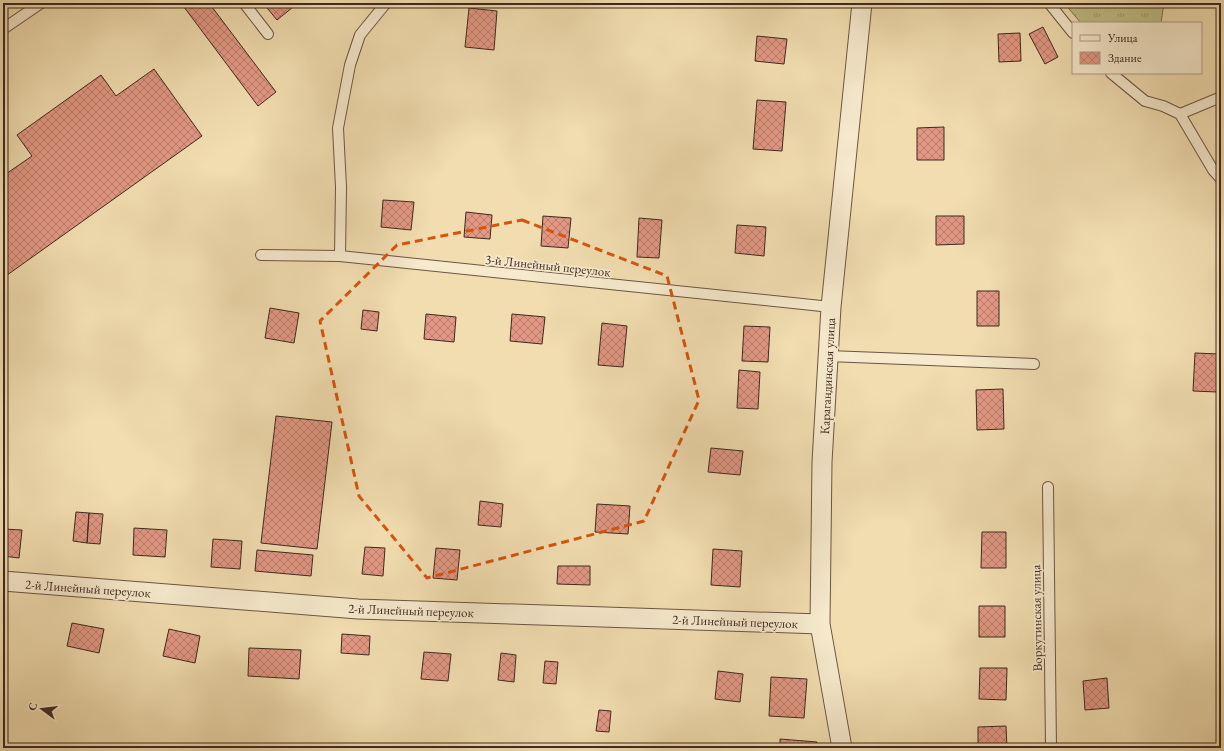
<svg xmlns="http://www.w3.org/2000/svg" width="1224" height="751" font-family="'EB Garamond',serif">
	<defs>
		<pattern id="grass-tufts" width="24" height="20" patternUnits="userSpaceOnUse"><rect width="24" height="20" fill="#c1bf86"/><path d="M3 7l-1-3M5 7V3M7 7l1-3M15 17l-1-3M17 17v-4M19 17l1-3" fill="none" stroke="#9e9b6d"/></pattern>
		<pattern id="building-cross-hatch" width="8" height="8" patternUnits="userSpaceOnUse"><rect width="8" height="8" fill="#e29884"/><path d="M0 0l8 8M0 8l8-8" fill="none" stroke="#b97c6b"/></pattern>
	</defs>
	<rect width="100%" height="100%" fill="#f1ddb0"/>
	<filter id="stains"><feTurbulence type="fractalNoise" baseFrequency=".005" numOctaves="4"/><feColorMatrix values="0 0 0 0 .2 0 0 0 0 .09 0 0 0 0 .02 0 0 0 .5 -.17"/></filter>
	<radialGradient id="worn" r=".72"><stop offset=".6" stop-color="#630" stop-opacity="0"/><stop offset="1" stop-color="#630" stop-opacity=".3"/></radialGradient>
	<!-- grass -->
	<path fill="url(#grass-tufts)" stroke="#807452" d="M1064 3H1164L1161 23H1081Z"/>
	<!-- building -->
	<path fill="url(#building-cross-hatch)" stroke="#3f281e" d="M181 3H209L276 92 258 106Z
		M263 3H298L277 20Z
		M469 8 497 11 494 50 465 47Z
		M1043 27 1058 57 1045 64 1029 34Z
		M1020 33 1021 61 999 62 998 34Z
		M757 36 787 39 784 64 755 61Z
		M154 69 202 136 3 278V176L32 156 17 135 101 75 116 96Z
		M757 100 786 102 782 151 753 149Z
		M944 127V160H917V128Z
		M383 200 414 202 411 230 381 227Z
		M466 212 492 215 490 239 464 237Z
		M543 216 571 218 568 248 541 246Z
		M936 216H964V244L936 245Z
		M639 218 662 220 659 258 637 257Z
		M737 225 766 227 764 256 735 253Z
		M977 291H999V326H977Z
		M270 308 299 313 294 343 265 338Z
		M363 310 379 312 377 331 361 329Z
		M426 314 456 317 454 342 424 339Z
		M512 314 545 317 542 344 510 341Z
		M602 323 627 326 623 367 598 365Z
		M744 326 770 327 768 362 742 361Z
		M1195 353 1219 354 1217 392 1193 391Z
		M739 370 760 372 758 409 737 408Z
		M1003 389 1004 429 977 430 976 390Z
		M276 416 332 422 317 549 261 543Z
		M711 448 743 451 740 475 708 472Z
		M480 501 503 504 501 527 478 525Z
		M597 504 630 506 628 534 595 532Z
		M76 512 89 513 87 543 73 541Z
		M89 513 103 514 100 544 87 543Z
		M134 528 167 530 165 557 133 555Z
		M3 529 22 530 19 558 3 556Z
		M982 532H1006V568H981Z
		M213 539 242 541 240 569 211 567Z
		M365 547 385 548 383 576 362 574Z
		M436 548 460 550 457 580 433 578Z
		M713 549 742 551 740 587 711 585Z
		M257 550 313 555 311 576 255 571Z
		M558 566H590V585L557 584Z
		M979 606H1005V637H979Z
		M72 623 104 629 99 653 67 646Z
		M169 629 200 636 195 663 163 656Z
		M342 634 370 636 369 655 341 653Z
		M249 648 301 650 299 679 248 676Z
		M424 652 451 654 448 681 421 679Z
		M501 653 516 655 514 682 498 680Z
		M545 661 558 662 556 684 543 683Z
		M980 668H1007L1006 700 979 699Z
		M718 671 743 674 740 702 715 699Z
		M771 677 807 679 804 718 769 716Z
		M1107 678 1109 708 1085 710 1083 681Z
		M599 710 611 711 609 732 596 731Z
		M1006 726 1007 748H978V727Z
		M780 739 817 742 816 748H780Z
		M1115 746V748H1081V747Z"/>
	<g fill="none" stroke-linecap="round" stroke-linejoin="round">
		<!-- lane casing -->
		<g stroke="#6c5542" stroke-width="12">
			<path id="lane" d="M244 3 268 34
				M1049 3 1073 33
				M3 29 41 3
				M1111 73 1145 101 1163 106 1180 114 1213 170 1221 179
				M1180 114 1221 97
				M261 255 340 256 831 307
				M340 256 341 187 338 128 350 65 360 35 386 3
				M828 356 1034 364
				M1048 487 1051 748"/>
		</g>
		<!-- street casing -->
		<g stroke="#6c5542" stroke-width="21">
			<path id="street" d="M3 581 358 609 820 624
				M842 748 820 624 822 462 831 307 862 3"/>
		</g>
		<!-- lane -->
		<use href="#lane" stroke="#f6e9cc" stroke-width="10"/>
		<!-- street -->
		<use href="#street" stroke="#f6e9cc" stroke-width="19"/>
	</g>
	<!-- marked area -->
	<path fill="none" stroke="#d7540e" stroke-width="3" stroke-dasharray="8 5" stroke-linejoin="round" d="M522 220 667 276 699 400 644 521 427 578 359 496 320 321 397 245Z"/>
	<g text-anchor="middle" stroke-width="3.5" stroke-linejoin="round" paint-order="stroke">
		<!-- street labels -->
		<g font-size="13" fill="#3f281e" stroke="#f6e9cc">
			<text transform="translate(548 265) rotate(6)" y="5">3-й Линейный переулок</text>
			<text transform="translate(827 376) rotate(-87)" y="5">Карагандинская улица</text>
			<text transform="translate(88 588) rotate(4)" y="5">2-й Линейный переулок</text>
			<text transform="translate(411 610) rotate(2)" y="5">2-й Линейный переулок</text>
			<text transform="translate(1036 618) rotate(-91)" y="5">Воркутинская улица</text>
			<text transform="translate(735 621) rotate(2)" y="5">2-й Линейный переулок</text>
		</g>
	</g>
	<!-- margin -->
	<rect width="1224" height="751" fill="none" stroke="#f1ddb0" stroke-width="16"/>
	<rect x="4" y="4" width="1216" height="743" fill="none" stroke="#3f281e" stroke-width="2"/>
	<rect x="8" y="8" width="1208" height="735" fill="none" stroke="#3f281e"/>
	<!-- legend -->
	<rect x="1072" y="22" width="130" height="52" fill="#f6e9cc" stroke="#ad9c86"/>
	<rect x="1080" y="35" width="20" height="6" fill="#f6e9cc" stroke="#ad9c86"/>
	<text x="1108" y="42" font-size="12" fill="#3f281e">Улица</text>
	<rect x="1080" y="52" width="20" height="12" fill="url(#building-cross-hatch)" stroke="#ad9c86"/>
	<text x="1108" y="62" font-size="12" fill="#3f281e">Здание</text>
	<!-- north arrow -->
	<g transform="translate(42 709) rotate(285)" stroke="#f6e9cc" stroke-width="3" paint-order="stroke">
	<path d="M0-3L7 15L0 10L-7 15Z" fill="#3f281e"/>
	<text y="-6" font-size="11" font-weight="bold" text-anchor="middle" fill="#3f281e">С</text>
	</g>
	<rect width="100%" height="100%" filter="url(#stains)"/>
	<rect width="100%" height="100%" fill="url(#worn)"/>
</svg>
